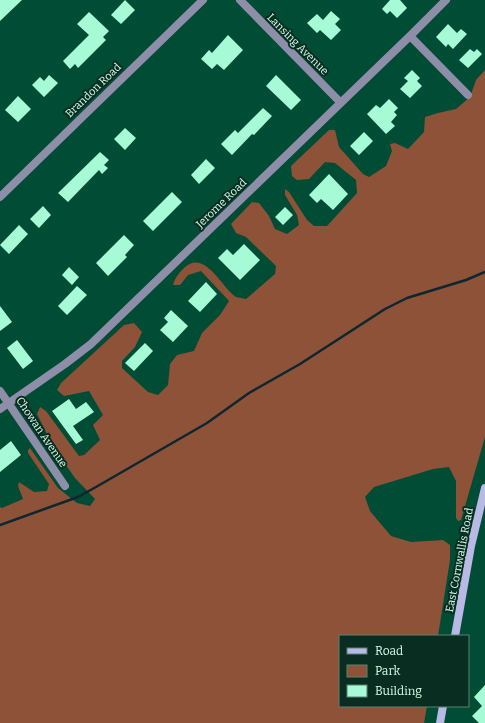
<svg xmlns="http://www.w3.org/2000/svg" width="485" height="723" font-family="Bitter,serif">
	<rect width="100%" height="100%" fill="#014c35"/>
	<!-- green -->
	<path fill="#8d5237" d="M485 70V437L461 520 458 521 456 518V481L449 467 433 469 374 487 365 497 370 511 391 536 411 542 443 540 450 545V560L438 636H340V706H427L424 723H0V507L2 508 23 499 18 486 19 482 34 492 47 491 49 484 28 453V450L30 448 58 488 77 503 90 506 95 499 75 478 54 448 37 414 40 407 46 411 79 456 84 455 100 440 93 425 103 415 89 391 64 396 57 390 61 383 124 325 134 323 142 332 135 347 122 361V368L148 392 158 395 168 385 170 364 177 355 194 351 202 333 220 315 229 301 201 271 188 275 180 285H173C175 278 178 274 183 269 204 247 221 287 236 297 239 298 243 298 246 299L275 274 276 266 246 237 236 233 231 224 252 202 259 203 269 216 275 229 287 234 299 225 297 215 285 195V189L289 192 307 220 314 226H327L357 193 356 180 335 163 325 162 309 179 297 180 292 176 291 166 329 130H335L339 147 363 174 369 177 386 166 392 151 390 144 395 143 408 149 424 132 425 117 438 113 456 109 470 97 476 80Z"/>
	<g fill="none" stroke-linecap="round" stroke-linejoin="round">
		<!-- stream -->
		<path stroke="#0d2730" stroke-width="2.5" d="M0 525 78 497 96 487 207 423 249 393 300 364 385 309 407 298 466 280 485 272"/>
	</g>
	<!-- building -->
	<path fill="#a6fad5" d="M0 0H22L0 21Z
		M125 0 135 10 121 24 111 15Z
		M390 0H400L407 8 397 18 390 11 387 14 382 9Z
		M331 11 340 19 335 24 341 30 331 40 320 30 317 33 307 23 317 14 323 20Z
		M89 12 109 31 103 37 106 40 78 68 75 64 70 69 63 61 89 35 77 24Z
		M448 24 457 33 461 29 467 34 453 49 448 44 446 47 436 37Z
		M228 35 243 50 224 70 217 64 212 69 201 59 209 50 212 53Z
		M470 49 474 52 477 49 482 54 468 68 459 60Z
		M412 70 420 78 417 81 422 86 410 98 400 89 408 81 404 78Z
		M49 75 58 83 44 97 32 85 40 77 44 81Z
		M276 75 301 100 291 110 266 86Z
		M18 96 31 109 18 122 5 110Z
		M389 99 398 108 394 112 397 115 391 122 395 126 386 134 367 114 376 105 380 108Z
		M263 108 272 116 254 135 252 134 232 155 221 144 235 130 238 133Z
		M125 128 136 138 125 150 114 139Z
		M364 132 373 141 359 155 350 146Z
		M100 152 109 160 104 165 108 168 102 174 99 170 68 202 58 193Z
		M206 159 215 168 199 184 191 175Z
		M329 174 348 194 333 210 321 199 317 203 309 195Z
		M172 192 182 202 153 231 143 221Z
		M43 206 51 215 39 228 30 219Z
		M285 207 293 215 283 225 275 217Z
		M19 225 28 234 9 254 0 245Z
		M124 235 134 245 125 255 127 257 108 276 96 263Z
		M244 244 260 260 240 280 218 258 227 249 233 255Z
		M69 267 79 277 72 285 62 275Z
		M206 282 217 294 200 312 188 301Z
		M77 286 87 295 67 315 58 306Z
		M0 306 12 322 0 331Z
		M171 310 188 326 173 342 160 330 168 322 164 318Z
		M17 340 33 361 23 369 7 348Z
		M145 343 153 351 134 371 125 363Z
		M69 399 76 409 86 402 94 412 73 426 83 440 76 444 52 411Z
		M11 441 21 455 0 472V450Z
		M485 685V723H479L472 716 482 706 474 697Z"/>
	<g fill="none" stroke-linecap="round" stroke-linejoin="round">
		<!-- street -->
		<path stroke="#8e8ea9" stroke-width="8" d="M240 0 341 103
			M410 36 468 95
			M0 197 203 0
			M0 391 65 486
			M0 409 65 364 91 344 410 36 446 0"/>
		<!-- secondary -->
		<path stroke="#b9b9e5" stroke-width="8" d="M455 636 471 546 485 488
			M440 723 443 706"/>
	</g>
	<g text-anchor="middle" stroke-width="4" stroke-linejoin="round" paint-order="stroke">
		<!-- street labels -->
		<g font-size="11" fill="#d7ffec" stroke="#092e21">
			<text transform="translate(298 44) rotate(45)" y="4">Lansing Avenue</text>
			<text transform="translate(93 90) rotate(-44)" y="4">Brandon Road</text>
			<text transform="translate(221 203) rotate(-44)" y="4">Jerome Road</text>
			<text transform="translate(42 432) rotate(56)" y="4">Chowan Avenue</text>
			<text transform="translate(459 560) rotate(-79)" y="4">East Cornwallis Road</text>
		</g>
	</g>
	<!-- legend -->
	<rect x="339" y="635" width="130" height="72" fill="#092e21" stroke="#5b8272"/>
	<rect x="347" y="648" width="20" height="6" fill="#b9b9e5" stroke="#5b8272"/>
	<text x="375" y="655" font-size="12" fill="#d7ffec">Road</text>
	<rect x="347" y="665" width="20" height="12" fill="#8d5237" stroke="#5b8272"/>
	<text x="375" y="675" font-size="12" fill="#d7ffec">Park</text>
	<rect x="347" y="685" width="20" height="12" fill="#a6fad5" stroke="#5b8272"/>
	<text x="375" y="695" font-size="12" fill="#d7ffec">Building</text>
</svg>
